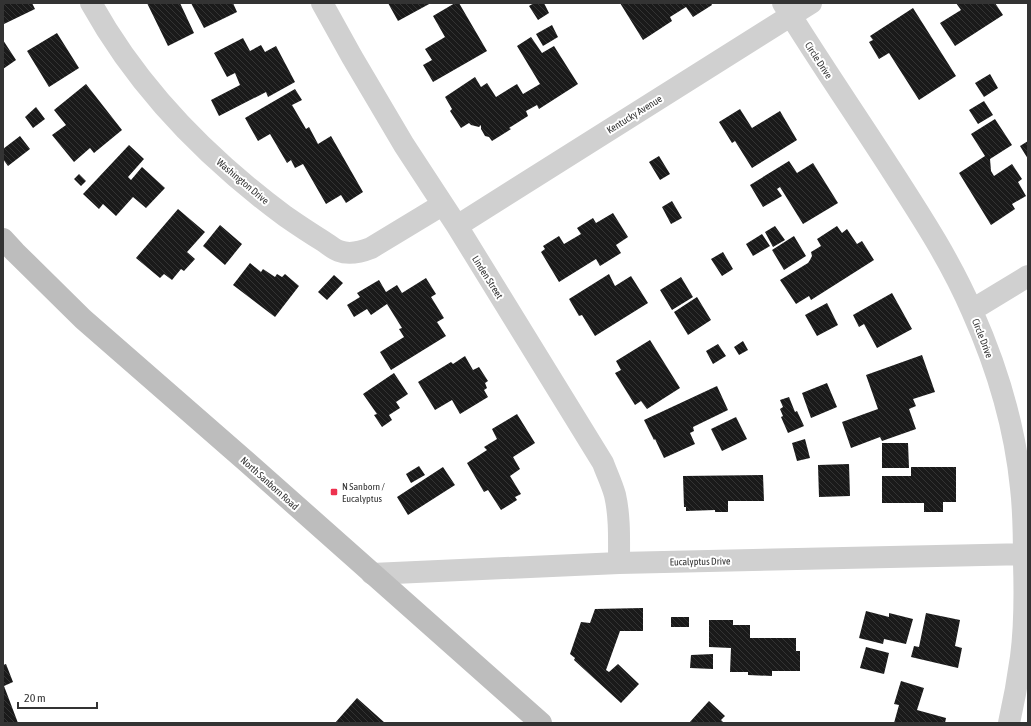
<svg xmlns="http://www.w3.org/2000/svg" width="1031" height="726" font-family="'Asap Condensed',sans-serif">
	<defs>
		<pattern id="building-back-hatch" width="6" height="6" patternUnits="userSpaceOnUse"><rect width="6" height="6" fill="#1a1a1a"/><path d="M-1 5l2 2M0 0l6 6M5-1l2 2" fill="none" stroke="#333"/></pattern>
	</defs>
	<rect width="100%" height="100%" fill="#fff"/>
	<!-- building -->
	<path fill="url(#building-back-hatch)" d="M3 3H32L35 9 4 24Z
		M147 3H180L194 33 168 46Z
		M191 3H233L237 12 204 28Z
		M388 3H431L398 21Z
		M455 3H459L487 51 433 82 423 65 432 60 425 49 445 37 433 16Z
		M534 3H544L549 13 538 20 529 6Z
		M620 3H711L712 5 693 17 686 7 670 17 672 21 643 40Z
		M956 3H995L1003 15 955 46 940 23 961 10Z
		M913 8 956 76 919 100 889 53 879 59 869 42 873 40 870 36Z
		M552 25 558 37 543 46 536 34Z
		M57 33 79 68 49 87 27 51Z
		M531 37 542 53 554 46 578 84 539 109 537 105 526 111 528 116 509 128 511 129 492 141 489 137 485 136 481 129V125L479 127 471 125 469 123 461 128 450 111 452 109 445 97 475 77 481 87 487 83 496 97 517 84 523 94 540 84 517 46Z
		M243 38 250 51 261 45 265 52 276 46 295 82 268 97 266 92 219 116 211 100 240 85 235 73 227 77 214 53Z
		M3 40 16 60 3 69Z
		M990 74 998 88 984 97 975 83Z
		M86 84 122 130 94 153 90 148 74 162 52 135 66 125 54 110Z
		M295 89 302 100 292 105 306 129 309 127 318 144 331 136 363 192 346 203 341 195 326 204 303 164 295 168 291 160 287 163 270 134 258 141 245 118Z
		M984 101 993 115 978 124 969 110Z
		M36 107 45 119 33 128 25 117Z
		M740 109 752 128 780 111 797 140 752 168 735 141 732 143 719 122Z
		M995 119 1012 145 990 159 991 171 994 176 1012 164 1022 179 1018 182 1026 196 1012 204 1015 209 991 225 959 173 985 156 971 134Z
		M20 136 30 149 8 166 3 159V149Z
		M1028 141V159L1020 146Z
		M129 145 144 159 128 177 131 180 142 167 165 188 146 208 133 197 116 216 103 204 99 209 83 194Z
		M659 156 670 174 660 180 649 162Z
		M789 161 797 173 813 163 838 203 803 224 780 187 777 189 782 196 763 207 750 185Z
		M79 174 86 181 81 186 74 179Z
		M672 201 682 218 671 224 662 207Z
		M178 209 205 232 187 252 195 259 184 271 181 269 172 280 164 274 160 278 136 258Z
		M613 213 628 237 616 245 621 253 600 266 596 259 559 282 541 252 545 249 543 246 559 236 564 244 581 234 577 228 593 218 596 223Z
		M220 225 242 244 225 265 203 246Z
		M775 226 785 240 773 247 765 232Z
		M837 226 842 233 847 229 857 244 862 241 874 260 811 300 809 296 796 304 780 280 808 263 810 260 812 256 811 252 821 246 817 239Z
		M762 234 770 246 753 256 746 244Z
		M794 236 806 256 784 270 772 250Z
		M723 252 733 269 722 276 711 259Z
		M250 263 261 272 263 269 275 277 277 274 282 277 285 274 299 286 275 317 233 285Z
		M609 274 615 286 631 276 648 303 595 336 582 315 579 316 569 299Z
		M334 275 343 283 327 300 318 292Z
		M681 277 693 297 672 310 660 290Z
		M426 278 436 294 431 297 444 318 437 322 446 336 391 370 380 352 404 337 399 329 402 328 387 304 371 315 367 309 354 317 347 305 360 297 357 293 379 280 386 292 397 285 402 293Z
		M892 293 912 329 877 348 864 324 859 327 853 315Z
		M697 297 711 320 688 335 674 312Z
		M827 303 838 325 817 336 805 315Z
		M650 340 680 388 647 409 641 401 635 405 615 373 621 370 616 361Z
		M743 341 748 350 739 355 734 347Z
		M718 344 726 356 713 364 706 351Z
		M922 355 935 392 913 399 916 406 909 409 916 429 882 441 880 437 851 448 842 422 878 409 866 375Z
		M465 356 473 370 479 367 488 381 485 383 487 388 484 390 488 397 460 414 452 400 435 410 418 382 451 362 453 364Z
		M394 373 408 394 396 402 400 408 389 415 392 420 382 427 374 415 377 414 363 394Z
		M827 383 837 407 811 418 802 393Z
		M717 386 728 410 693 427 694 431 690 433 695 444 664 458 655 439 654 440 644 420Z
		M789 397 795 412 797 411 804 426 788 433 781 417 783 416 780 409 783 407 780 400Z
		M517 414 535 443 513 457 520 469 510 476 521 494 515 497 517 500 501 510 488 490 484 492 467 463 487 450 484 447 497 439 492 429Z
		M736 417 747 439 722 451 711 429Z
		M805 439 810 458 797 461 792 443Z
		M882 443H908L909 468H882Z
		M849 464 850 496 819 497 818 465Z
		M419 466 425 475 411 483 406 474Z
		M443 467 455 485 408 515 397 497Z
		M911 467H956V502H943V512H924V503H882V476H911Z
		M763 475 764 501H728V512H715V510L686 511V507H684L683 476Z
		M643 608V631H620L606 670 609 672 618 664 639 684 621 703 574 660 575 658 570 654 581 622 590 623 595 609Z
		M866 611 889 617V613L913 619 906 644 884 639 883 644 859 638Z
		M926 613 960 620 955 646 962 648 958 668 911 657 914 646 919 647Z
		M671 617H689V627H671Z
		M709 620H733V625H750V638H796V651H800V671H772V676L748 675V672H730L731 648 709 647Z
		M866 647 889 653 884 674 860 668Z
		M713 654V669L690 668 691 655Z
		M6 664 13 682 4 686 18 723H3V665Z
		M901 681 924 688 917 710 946 718 945 723H894L899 705 894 704Z
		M357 698 385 723H335Z
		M709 701 725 716 721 720 724 723H689Z"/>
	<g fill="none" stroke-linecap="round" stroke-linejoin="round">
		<!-- minor -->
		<path stroke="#d0d0d0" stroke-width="22" d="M91 3C138 88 208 159 285 216 298 225 310 233 323 241 328 244 333 249 339 251 349 255 361 252 371 248L442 205
			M322 3 352 57 404 145 457 226 603 463C607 474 612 484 615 495 620 517 619 540 619 563
			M783 3C818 60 856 115 892 171 921 216 951 262 972 311 997 367 1015 427 1021 488 1024 513 1024 538 1024 563 1025 594 1025 626 1021 657 1018 679 1014 701 1009 723
			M457 226 811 3
			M972 310 1028 276
			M372 574 619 563 1028 554"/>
		<!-- secondary -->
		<path stroke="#bdbdbd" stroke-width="22" d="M3 239 15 252 83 319 248 463 541 723"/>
	</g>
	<!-- markers -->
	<rect fill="#ed324f" stroke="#fff" stroke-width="1.5" x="330" y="488" width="8" height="8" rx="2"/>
	<g text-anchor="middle" stroke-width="4" stroke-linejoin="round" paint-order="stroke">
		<!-- street labels -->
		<g font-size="10" fill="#333" stroke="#fff">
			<text transform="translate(819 60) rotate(57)" y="4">Circle Drive</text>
			<text transform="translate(634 114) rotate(-32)" y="4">Kentucky Avenue</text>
			<text transform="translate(243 181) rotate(40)" y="4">Washington Drive</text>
			<text transform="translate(488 277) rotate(58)" y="4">Linden Street</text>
			<text transform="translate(983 338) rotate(69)" y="4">Circle Drive</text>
			<text transform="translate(270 483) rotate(42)" y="4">North Sanborn Road</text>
			<text transform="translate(700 561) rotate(-1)" y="4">Eucalyptus Drive</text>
		</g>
		<!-- poi labels -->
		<g font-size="10" fill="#333" stroke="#fff" text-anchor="start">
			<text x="342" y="490">N Sanborn /<tspan x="342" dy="12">Eucalyptus</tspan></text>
		</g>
	</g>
	<!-- border -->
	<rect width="1031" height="726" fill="none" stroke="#333333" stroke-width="8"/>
	<!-- scale -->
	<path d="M18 702v6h79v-6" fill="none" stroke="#333333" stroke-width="2"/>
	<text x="24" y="702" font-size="12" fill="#333333" stroke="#ffffff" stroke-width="3" paint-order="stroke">20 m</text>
</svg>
